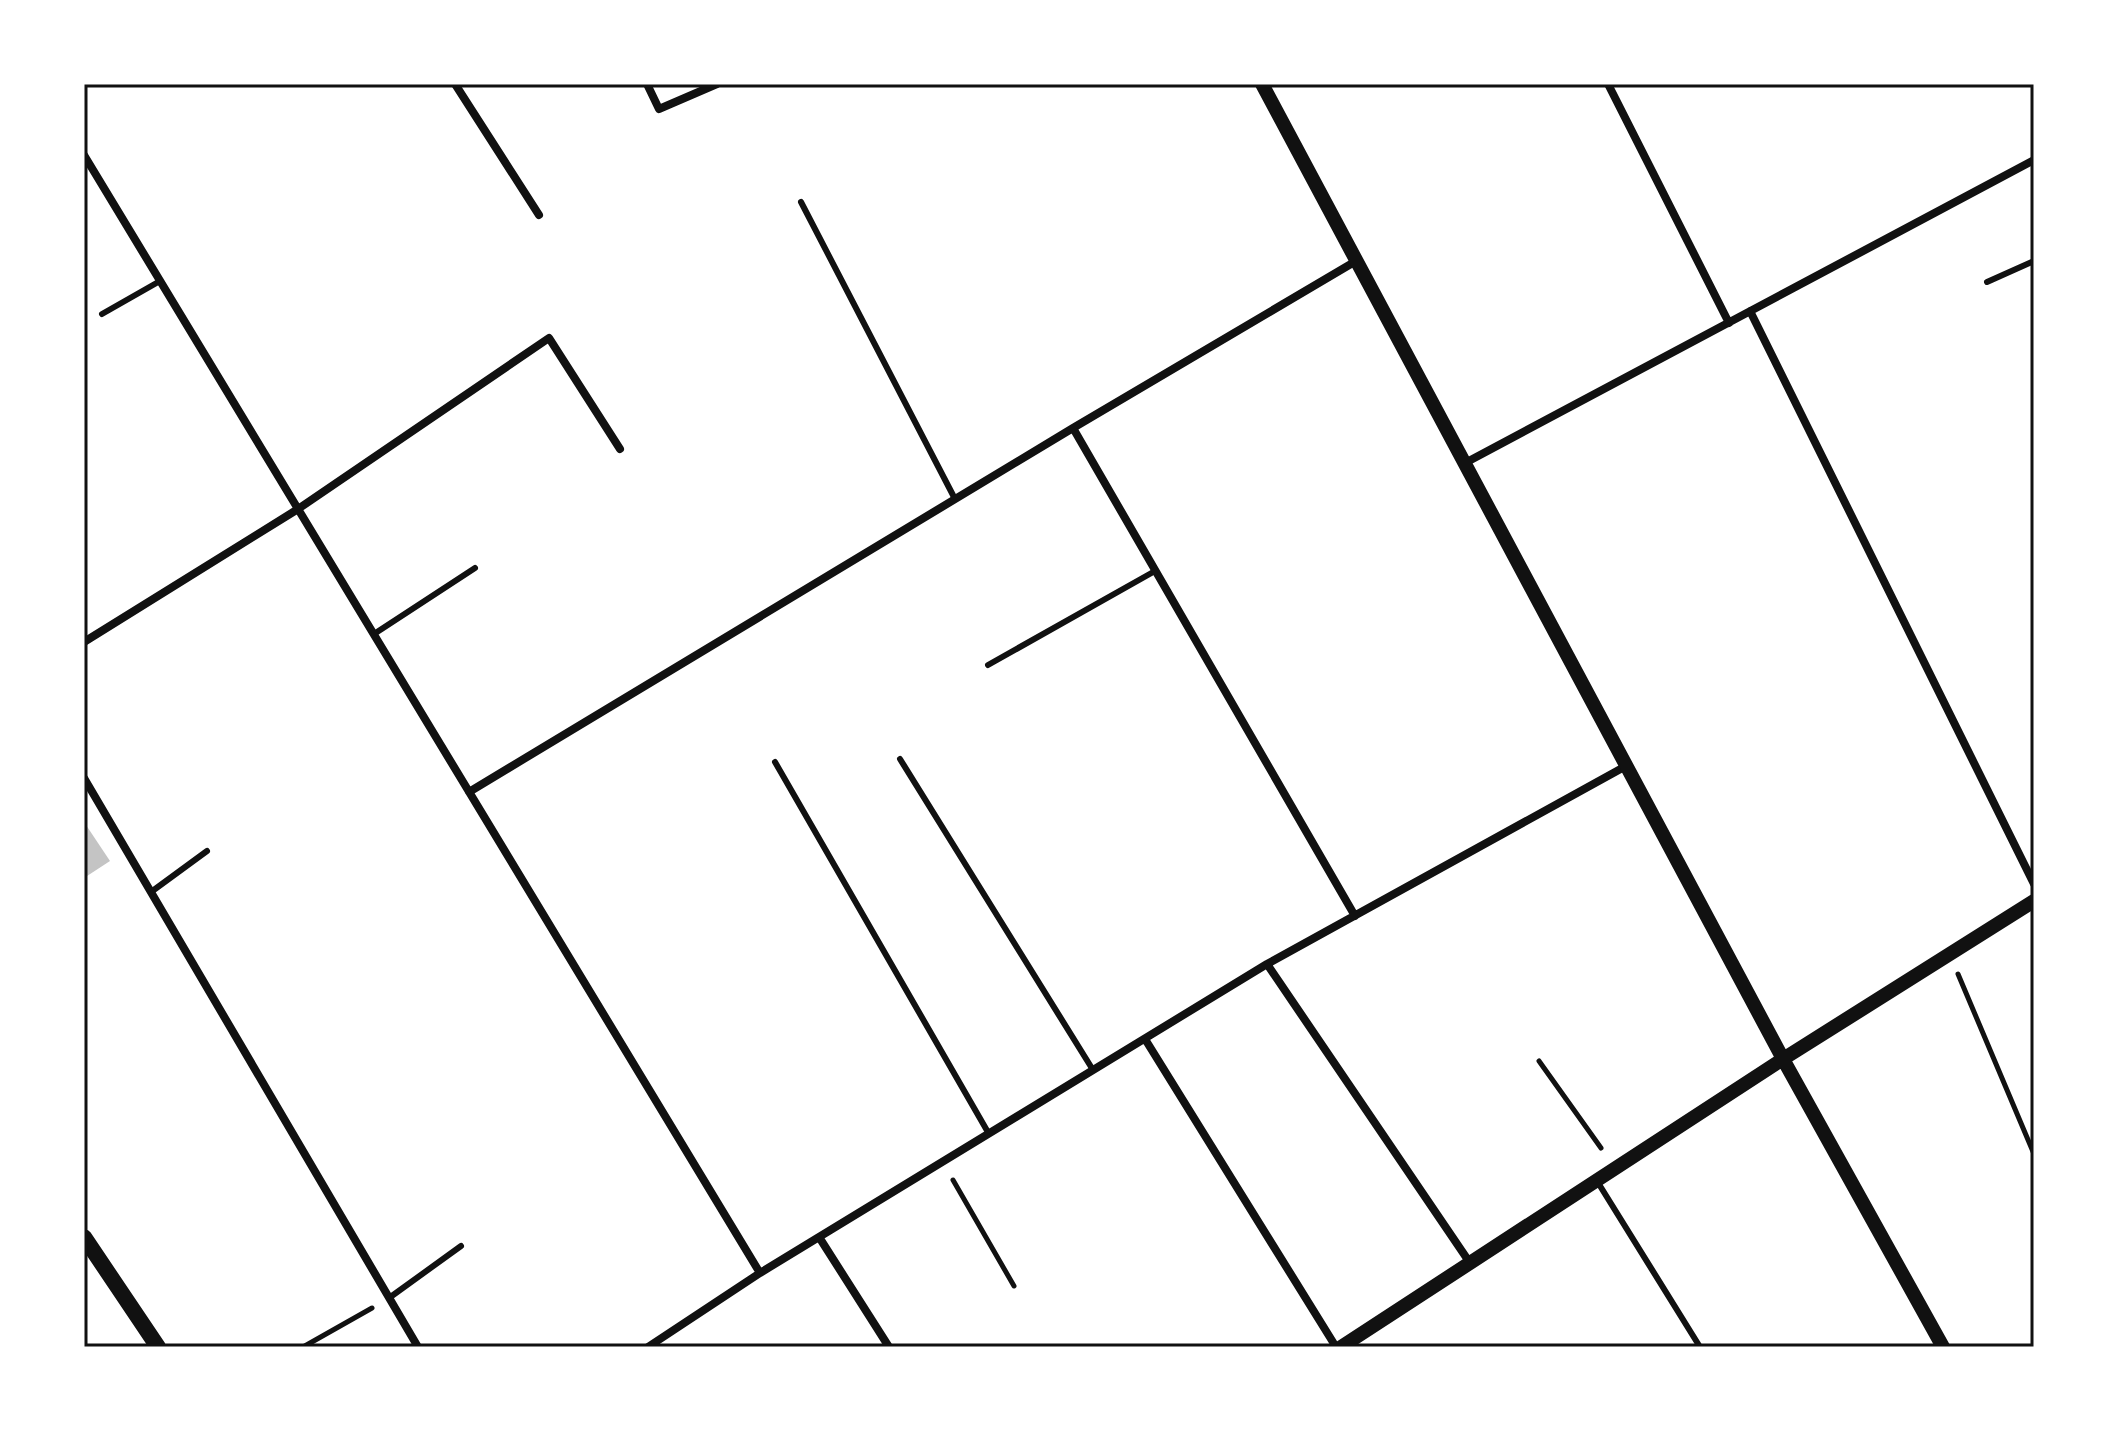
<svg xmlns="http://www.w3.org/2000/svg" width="2118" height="1431" font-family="'Fira Sans',sans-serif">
	<rect width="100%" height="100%" fill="#fff"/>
	<!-- building -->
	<path fill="#c4c4c4" d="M84 822 110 861 84 878Z"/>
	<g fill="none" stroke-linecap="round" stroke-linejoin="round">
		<!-- path -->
		<path stroke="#111" stroke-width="5" d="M1958 974 2034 1154
			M1539 1061 1601 1148
			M953 1180 1014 1286
			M303 1347 372 1308"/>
		<!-- service -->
		<path stroke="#111" stroke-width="6" d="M801 202 955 499
			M1987 282 2034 261
			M102 314 160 281
			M374 634 475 568
			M988 665 1155 571
			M900 759 1093 1070
			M775 762 989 1134
			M151 892 207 851
			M1597 1181 1700 1347
			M389 1298 461 1246"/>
		<!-- minor -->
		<path stroke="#111" stroke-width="8" d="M455 84 539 215
			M647 84 659 109 717 84
			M1608 84 1729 323
			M84 155 760 1273
			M1750 311 2034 884
			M1073 428 1355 916
			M1465 463 2034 160
			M84 642 298 509 549 338 620 449
			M84 778 418 1347
			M469 792 1073 428 1356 261
			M1267 964 1470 1263
			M1145 1039 1336 1347
			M819 1237 889 1347
			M648 1347 760 1273 1267 964 1626 766"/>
		<!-- tertiary -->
		<path stroke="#111" stroke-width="14" d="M1262 84 1783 1059 1943 1347
			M1341 1347 1783 1059 2034 901"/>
		<!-- secondary -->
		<path stroke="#111" stroke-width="16" d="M84 1237 158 1347"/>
	</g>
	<!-- border -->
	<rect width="2118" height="1431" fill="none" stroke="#ffffff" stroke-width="172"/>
	<rect x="86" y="86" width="1946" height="1259" fill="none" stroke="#111" stroke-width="3"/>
</svg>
